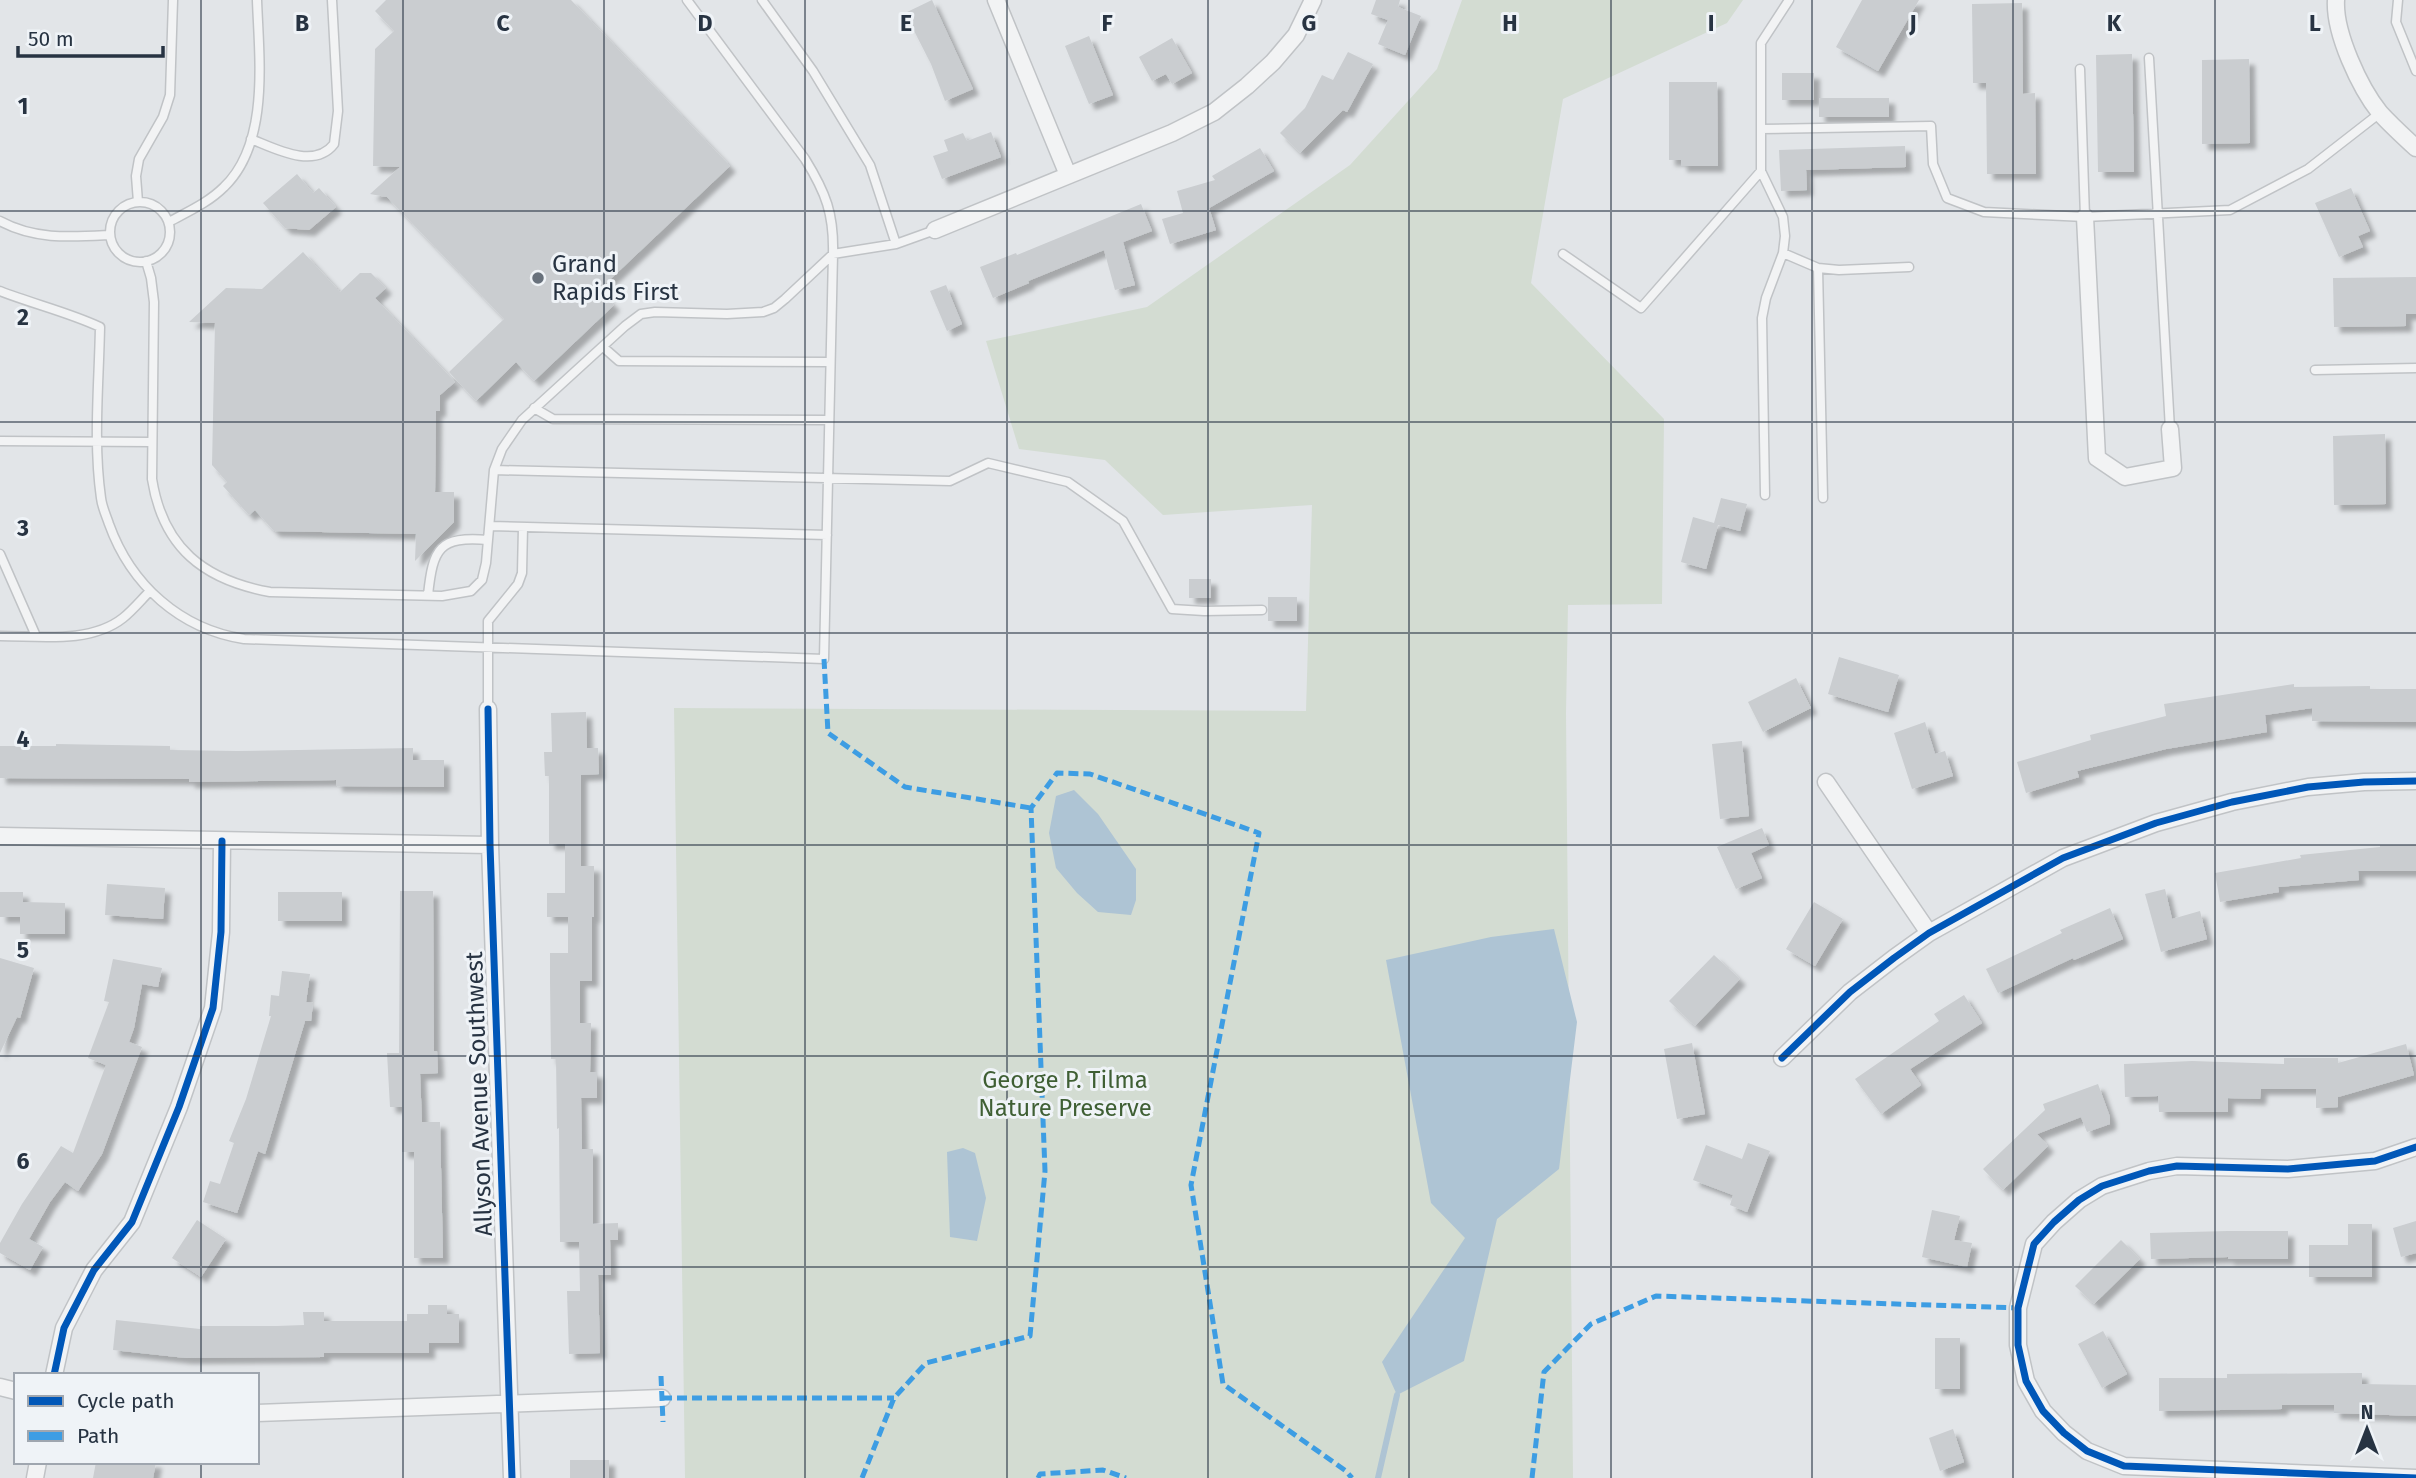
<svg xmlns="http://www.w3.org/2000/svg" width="2416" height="1478" font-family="'Fira Sans',sans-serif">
	<defs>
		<filter id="shadow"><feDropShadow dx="6" dy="6" stdDeviation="2" flood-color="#0004"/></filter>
	</defs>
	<rect width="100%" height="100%" fill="#e2e5e8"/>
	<!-- green -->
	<path fill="#d3dcd2" d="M1462 0H1743L1727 23 1563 99 1531 283 1664 419 1662 604 1568 605 1566 713 1573 1478H685L674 708 1306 711 1312 505 1163 515 1105 460 1019 449 986 341 1147 307 1350 165 1437 69Z"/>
	<!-- water -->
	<path fill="#aec4d4" d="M1074 790 1098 814 1136 869V900L1131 915 1098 912 1077 893 1056 868 1049 833 1056 796Z
		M1554 929 1577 1022 1559 1169 1497 1219 1464 1361 1397 1395 1382 1362 1465 1238 1431 1203 1386 960 1491 937Z
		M963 1148 975 1153 986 1198 977 1241 950 1237 947 1152Z"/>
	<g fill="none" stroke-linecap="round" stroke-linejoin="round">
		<!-- stream -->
		<path stroke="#aec4d4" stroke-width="6" d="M1378 1478 1397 1395"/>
	</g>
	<!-- building -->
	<path fill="#cacdd0" filter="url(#shadow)" d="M386 0H571L730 166 599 290 614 305 534 381 516 362 476 401 449 372 504 319 387 197 370 194 400 167 373 166 375 49 394 31 375 11Z
		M932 0 973 89 945 101 931 64 905 13Z
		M1376 0H1400L1398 7 1421 16 1405 55 1378 44 1388 20 1371 14Z
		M1862 0H1919L1878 71 1836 47Z
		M2022 3 2023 94 2035 93 2036 174H1987L1986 83H1973L1972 4Z
		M1089 36 1113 95 1089 104 1065 46Z
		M1172 38 1192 73 1172 84 1166 74 1152 81 1139 57Z
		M1348 52 1373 64 1347 112 1343 110 1300 153 1280 133 1305 108 1322 75 1333 80Z
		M2132 54 2134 172H2098L2096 55Z
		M2249 59 2250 143 2202 144V60Z
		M1782 73H1814V100H1782Z
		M1669 82H1717L1718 166H1681V160H1669Z
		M1819 98H1889V117H1819Z
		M991 132 1001 157 942 179 933 156 948 151 944 140 963 133 967 141Z
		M1905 146 1906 167 1806 170 1807 190 1781 191 1779 150Z
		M1260 148 1274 171 1209 208 1216 230 1170 244 1162 219 1183 213 1177 191 1215 180 1212 176Z
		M297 174 313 193 319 188 336 207 309 230 285 228 263 203Z
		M2351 188 2370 231 2358 236 2363 247 2339 257 2315 203Z
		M1141 204 1152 231 1123 242 1135 285 1115 290 1104 250 1028 281 1029 283 993 298 980 267 1016 253 1017 255Z
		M303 252 340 292 360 273H371L386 288 375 298 455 382 440 395V411H436L435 492H454V522L415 561 416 534 274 531 255 510 249 515 223 486 227 482 212 465 215 323 189 322 226 288 262 289Z
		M2416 277V314H2406V326L2334 327 2333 278Z
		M946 285 962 324 947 331 930 291Z
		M2385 434 2386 504 2334 505 2333 436Z
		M1721 498 1747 504 1740 531 1718 525 1706 569 1681 562 1693 517 1714 523Z
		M1189 579H1211V598H1189Z
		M1268 597H1297V621H1268Z
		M1839 657 1899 675 1888 712 1828 694Z
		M1796 678 1811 708 1763 732 1748 702Z
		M2294 684V687L2370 686V689H2416V722L2312 721V708L2265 715 2267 732 2166 749 2077 771 2079 777 2026 793 2017 762 2091 740 2090 735 2166 716 2164 704Z
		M586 712 587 748H598L599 774 581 775V866H594V917H592V981H580V1023H591L590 1072H597V1098H581L582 1149H593V1224L618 1223V1240H610L611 1275H598L600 1353 569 1354 567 1291H580L579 1242H560L559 1128 557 1129 556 1059H551L550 981V953H568V917H547V893H565V844H549V776H545L544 752H552L551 713Z
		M1925 722 1935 754 1945 751 1953 776 1912 789 1894 733Z
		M1742 741 1749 816 1720 819 1712 744Z
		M56 744 170 746V750L237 751 413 748V760H444V787L336 786V780L189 782V779L0 778V746H56Z
		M1762 828 1769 845 1751 853 1762 878 1736 889 1717 847Z
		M2380 845H2416V871H2358L2359 880 2278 887 2279 892 2220 902 2215 873 2301 858 2300 855 2380 847Z
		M107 884 165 888 163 919 105 915Z
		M2165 889 2172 919 2200 911 2207 939 2161 952 2145 894Z
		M400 891H433L434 1051H437L438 1073 420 1074 422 1122H440L443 1258H414V1152H402V1107H390L387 1053H399Z
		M0 892H23V902L65 903V934H20V917H0Z
		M278 892H342V921H278Z
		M1814 902 1843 919 1815 966 1786 949Z
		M2110 908 2123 939 2074 960 2073 958 1998 993 1986 969 2062 933 2060 930Z
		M1714 955 1740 979 1695 1026 1669 1001Z
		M0 958 34 968 20 1018 17 1017 0 1053Z
		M113 959 162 968 158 987 142 984 134 1028 129 1042 142 1047 102 1154 78 1191 65 1182 50 1202 29 1239 43 1247 30 1270 0 1253V1243L22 1204 61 1146 73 1153 106 1065 88 1058 109 1002 104 1001Z
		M282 971 310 974 306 1002 313 1003 311 1021H305L265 1154 258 1151 237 1213 203 1202 210 1181 220 1184 234 1143 229 1141 246 1099 271 1016H269L271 995 279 996Z
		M1964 995 1982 1023 1910 1069 1921 1085 1881 1114 1855 1079 1939 1021 1934 1014Z
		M1692 1043 1705 1114 1677 1119 1664 1049Z
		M2406 1044 2414 1075 2338 1097V1107L2316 1108V1089H2261L2260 1099 2228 1098V1112H2159L2158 1096 2125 1097 2124 1064 2192 1061 2284 1064V1058H2338V1063Z
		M2098 1084 2110 1117V1124L2087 1132 2081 1117 2037 1134 2048 1146 2003 1190 1983 1169 2045 1110 2043 1104Z
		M1748 1143 1770 1151 1747 1212 1730 1205 1733 1195 1693 1180 1706 1145 1742 1159Z
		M1932 1210 1960 1216 1954 1240 1972 1243 1967 1267 1922 1257Z
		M197 1220 226 1239 201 1277 172 1258Z
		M2416 1221V1253L2401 1257 2393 1228Z
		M2348 1224H2372V1277H2309V1245H2348Z
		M2228 1231H2288V1259H2228V1257L2151 1259 2150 1233Z
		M2121 1240 2140 1259 2094 1304 2075 1286Z
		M428 1305H447V1314H459V1343H429V1353H324V1357L186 1358 113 1350 116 1320 200 1329V1326H276L304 1325 303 1312H324V1321H407V1314H428Z
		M2103 1331 2127 1374 2102 1388 2078 1344Z
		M1935 1338H1960V1389H1935Z
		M2362 1373V1384L2416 1385V1416L2334 1413V1405H2282V1409L2159 1411V1378H2227V1374Z
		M1953 1429 1964 1462 1940 1471 1929 1438Z
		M570 1460H609V1478H570Z
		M96 1462H156L153 1478H93Z"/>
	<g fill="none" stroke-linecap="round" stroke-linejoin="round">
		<!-- service casing -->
		<g stroke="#c0c3c6" stroke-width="11">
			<path id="service" d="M762 0 813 71 870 165 896 244
				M2398 0 2396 22 2416 71
				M2149 58 2170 429
				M2080 69 2085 217
				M1761 129 1931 126 1933 164 1947 198 1984 212 2085 217 2230 210 2308 169 2380 113
				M251 139C274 148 314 170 334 144L338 111 332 0
				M138 202 136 176 139 159 163 117 170 95 173 0
				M110 232a30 30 0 1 1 60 0a30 30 0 1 1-60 0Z
				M0 221C35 240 71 237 110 235
				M169 222C187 212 208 203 224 187 270 143 259 58 257 0
				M1783 253 1818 268 1839 270 1909 267
				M1563 254 1641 308 1761 171
				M146 261 151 278 154 302 152 479C163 548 204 580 270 592L442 596 471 591 482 580 486 563 494 470 502 449 522 420 625 326 641 314 655 312 727 314 763 312 774 308 785 299 833 254 896 244 935 230
				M1818 268 1823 498
				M0 291C33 304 68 312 100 327 99 383 93 442 101 498 102 507 106 515 109 524 131 585 180 629 244 639L824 659 833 254C834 214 826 193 805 159L687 0
				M603 347 619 361 830 362
				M2315 370 2416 368
				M534 408 553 419 829 420
				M0 441 151 442
				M494 470 950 481 988 463 1068 482 1123 521 1172 609 1204 611 1262 610
				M1765 495 1762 318 1766 298 1783 253 1785 236 1783 217 1761 171V43L1789 0
				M490 526 827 535
				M0 554 36 636
				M428 595C433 548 439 536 488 540
				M0 636C39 636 90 644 123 618 133 610 141 600 150 591
				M488 709V621L518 584 522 573 523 527"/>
		</g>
		<!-- minor casing -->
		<g stroke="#c0c3c6" stroke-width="19">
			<path id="minor" d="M996 0 1068 175
				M2336 0C2334 33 2360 88 2380 113 2391 125 2404 137 2416 148
				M2085 217 2097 458 2125 477 2173 468 2170 429
				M935 230 1172 133 1214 112 1247 86 1273 62 1296 35 1313 0
				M488 709 490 845 512 1478
				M1826 782 1929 933
				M0 836 490 845
				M1782 1058 1850 992 1894 958 1929 933 2063 858 2156 823 2232 802 2308 787 2364 782 2416 781
				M54 1375 64 1328 94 1270 132 1222 179 1107 213 1008 221 932 222 841
				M0 1387 16 1391
				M257 1413 662 1398
				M35 1478 38 1462
				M2416 1478 2124 1466 2087 1451 2064 1433 2043 1411 2026 1381 2018 1345V1308L2034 1244 2054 1222 2079 1200 2102 1186 2149 1171 2177 1166 2288 1169 2375 1161 2416 1147"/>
		</g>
		<!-- service -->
		<use href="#service" stroke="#f2f3f4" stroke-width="8"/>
		<!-- minor -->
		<use href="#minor" stroke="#f2f3f4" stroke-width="16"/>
		<!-- quiet -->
		<path stroke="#3d9de3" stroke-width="5" stroke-dasharray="10 5" stroke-linecap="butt" d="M824 659 828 733 905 787 1031 808
			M661 1376 663 1422
			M662 1398H894
			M862 1478 894 1398 926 1363 1030 1336 1045 1171 1031 808 1057 773 1090 774 1259 833 1191 1185 1223 1384 1346 1471 1352 1478
			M1038 1478 1040 1474 1103 1470 1126 1478
			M1532 1478 1544 1372 1591 1324 1656 1296 2018 1308"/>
		<!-- cycleway casing -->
		<g stroke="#eff3f7" stroke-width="11">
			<path id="cycleway" d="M488 709 490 845 512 1478
				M1782 1058 1850 992 1894 958 1929 933 2063 858 2156 823 2232 802 2308 787 2364 782 2416 781
				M54 1375 64 1328 94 1270 132 1222 179 1107 213 1008 221 932 222 841
				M2416 1478 2124 1466 2087 1451 2064 1433 2043 1411 2026 1381 2018 1345V1308L2034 1244 2054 1222 2079 1200 2102 1186 2149 1171 2177 1166 2288 1169 2375 1161 2416 1147"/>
		</g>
		<!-- cycleway -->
		<use href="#cycleway" stroke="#0057b8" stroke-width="7"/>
	</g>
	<!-- grid -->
	<path fill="none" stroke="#273342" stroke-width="2" stroke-opacity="0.55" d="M201 0V1375M403 0V1478M604 0V1478M805 0V1478M1007 0V1478M1208 0V1478M1409 0V1478M1611 0V1478M1812 0V1478M2013 0V1478M2215 0V1478M0 211H2416M0 422H2416M0 633H2416M0 845H2416M0 1056H2416M0 1267H2416M201 1462V1478"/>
	<!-- markers -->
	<circle fill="#68717c" stroke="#eff3f7" stroke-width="2.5" cx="538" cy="278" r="7"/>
	<g text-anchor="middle" stroke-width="6" stroke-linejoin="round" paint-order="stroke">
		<!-- poi labels -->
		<g font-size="24" fill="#273342" stroke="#eff3f7" text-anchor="start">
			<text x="552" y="272">Grand<tspan x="552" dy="28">Rapids First</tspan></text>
		</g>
		<!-- park labels -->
		<g font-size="24" fill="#3f5f34" stroke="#eff3f7">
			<text x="1065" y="1088">George P. Tilma<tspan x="1065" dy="28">Nature Preserve</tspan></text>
		</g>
		<!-- street labels -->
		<g font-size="24" fill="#273342" stroke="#eff3f7">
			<text transform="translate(479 1094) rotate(-92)" y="8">Allyson Avenue Southwest</text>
		</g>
	</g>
	<g font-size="23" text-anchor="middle" font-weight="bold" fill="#273342" stroke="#eff3f7" stroke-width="6" stroke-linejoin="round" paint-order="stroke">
		<text x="302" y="31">B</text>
		<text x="503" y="31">C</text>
		<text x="705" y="31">D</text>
		<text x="906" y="31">E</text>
		<text x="1107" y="31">F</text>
		<text x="1309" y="31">G</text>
		<text x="1510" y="31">H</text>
		<text x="1711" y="31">I</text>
		<text x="1913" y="31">J</text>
		<text x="2114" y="31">K</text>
		<text x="2315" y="31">L</text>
		<text x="23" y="114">1</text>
		<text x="23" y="325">2</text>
		<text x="23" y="536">3</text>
		<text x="23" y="747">4</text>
		<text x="23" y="958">5</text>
		<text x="23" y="1169">6</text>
	</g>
	<!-- legend -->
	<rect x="14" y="1373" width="245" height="91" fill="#eff3f7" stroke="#9fa6af" stroke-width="2"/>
	<rect x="28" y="1396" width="35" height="10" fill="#0057b8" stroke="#9fa6af" stroke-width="2"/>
	<text x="77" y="1408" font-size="21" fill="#273342">Cycle path</text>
	<rect x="28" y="1431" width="35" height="10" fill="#3d9de3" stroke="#9fa6af" stroke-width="2"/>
	<text x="77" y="1443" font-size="21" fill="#273342">Path</text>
	<!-- north arrow -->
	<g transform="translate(2367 1429)" stroke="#eff3f7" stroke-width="5" paint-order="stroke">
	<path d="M0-5L12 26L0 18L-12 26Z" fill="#273342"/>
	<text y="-10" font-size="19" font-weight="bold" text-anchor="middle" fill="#273342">N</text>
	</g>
	<!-- scale -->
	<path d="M18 46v10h145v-10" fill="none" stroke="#273342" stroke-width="3.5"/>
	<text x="28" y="46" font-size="21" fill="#273342" stroke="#eff3f7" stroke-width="5" paint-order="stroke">50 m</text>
</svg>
